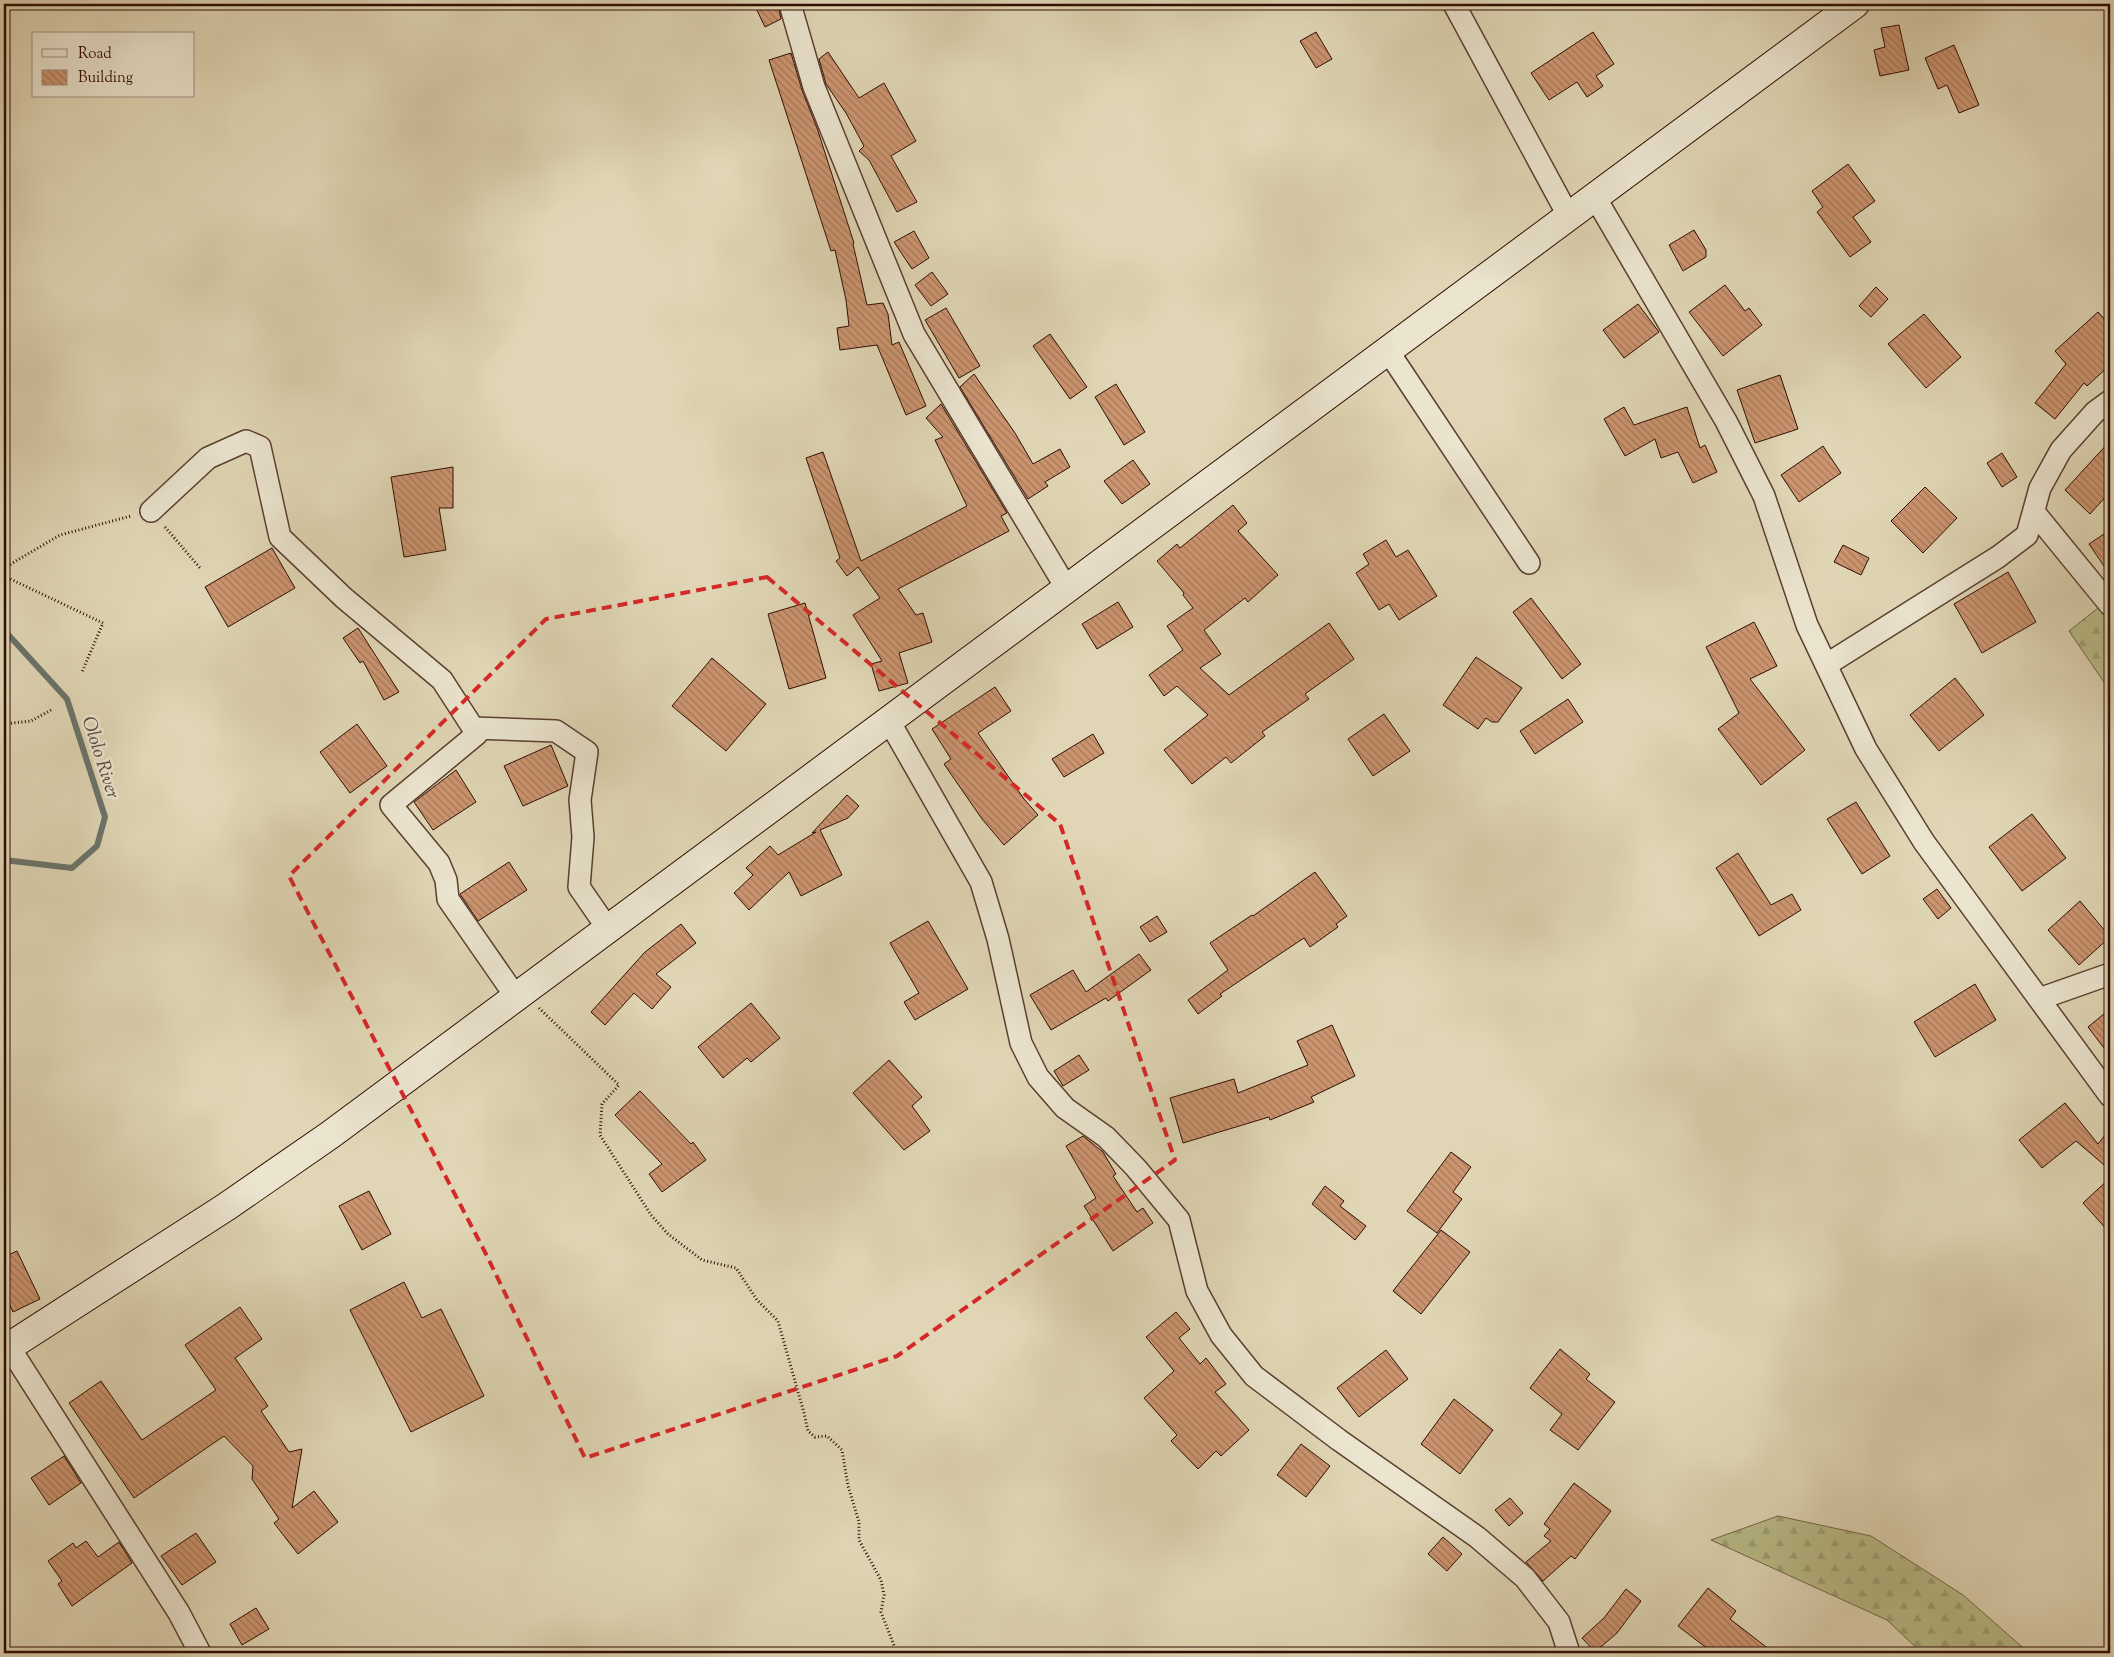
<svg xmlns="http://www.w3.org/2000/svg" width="2114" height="1657" font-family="'Sorts Mill Goudy',serif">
	<defs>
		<pattern id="forest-firs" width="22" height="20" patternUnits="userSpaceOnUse" patternTransform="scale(1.25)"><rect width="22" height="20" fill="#b9bc89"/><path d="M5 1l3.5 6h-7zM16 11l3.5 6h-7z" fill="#9fa075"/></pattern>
		<pattern id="building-back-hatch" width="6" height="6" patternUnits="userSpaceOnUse" patternTransform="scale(1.25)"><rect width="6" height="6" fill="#cc9570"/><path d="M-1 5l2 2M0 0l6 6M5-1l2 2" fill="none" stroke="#a6785a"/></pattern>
	</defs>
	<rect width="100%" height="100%" fill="#e0d6b5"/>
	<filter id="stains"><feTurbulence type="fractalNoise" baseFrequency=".004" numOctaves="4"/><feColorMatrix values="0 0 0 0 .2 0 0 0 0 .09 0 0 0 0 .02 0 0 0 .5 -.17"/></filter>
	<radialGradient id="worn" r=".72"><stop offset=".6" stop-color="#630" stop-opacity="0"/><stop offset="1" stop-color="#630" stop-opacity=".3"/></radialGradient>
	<!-- forest -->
	<path fill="url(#forest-firs)" stroke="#746446" d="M2098 608 2110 622V691L2069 631Z
		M1778 1516 1871 1536 1963 1595 2029 1653H1922L1887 1620 1711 1540Z"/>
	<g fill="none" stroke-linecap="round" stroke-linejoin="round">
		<!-- stream -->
		<path stroke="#6b746c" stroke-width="6" d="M4 630 67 699 105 817 97 846 72 868 4 860"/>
	</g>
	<!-- building -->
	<path fill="url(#building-back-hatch)" stroke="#2e0d02" d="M754 4H778L781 19 765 27Z
		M1899 25 1909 70 1880 76 1874 50 1885 47 1881 28Z
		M1316 32 1332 59 1316 68 1300 41Z
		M1593 32 1614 64 1596 76 1603 86 1587 97 1577 82 1549 100 1531 73Z
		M1954 45 1979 105 1959 113 1947 85 1938 89 1925 58Z
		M828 52 859 98 884 83 916 141 891 156 917 202 897 212 869 160 859 151 864 146 846 113 826 84 819 59Z
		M791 53 802 90 817 128 854 243 853 244 867 305 883 303 888 314 892 345 899 342 926 406 906 415 877 345 840 350 837 328 849 326 846 300 835 250 831 251 769 60Z
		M1848 164 1875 201 1853 217 1871 242 1850 257 1817 212 1823 207 1812 191Z
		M1694 230 1706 250V257L1683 271 1669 245Z
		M914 231 929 258 912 269 894 242Z
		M932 272 948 294 931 306 915 285Z
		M1725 285 1745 311 1749 308 1762 325 1723 356 1689 312Z
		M1876 287 1888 299 1871 317 1859 306Z
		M1638 304 1659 332 1624 358 1603 330Z
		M946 308 980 366 959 378 925 320Z
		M2098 312 2110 325V365L2087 386 2084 383 2055 419 2035 403 2066 364 2055 351Z
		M1924 314 1961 357 1926 388 1888 344Z
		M1050 334 1087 387 1070 399 1033 346Z
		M974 374 1015 433 1033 464 1060 449 1070 467 1045 482 1048 486 1028 499 960 387Z
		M1780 375 1798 429 1755 443 1737 390Z
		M1116 384 1145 432 1124 445 1095 397Z
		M941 404 1007 513 1001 516 1009 531 898 589 916 615 923 613 932 642 899 653 908 683 879 691 871 664 882 661 853 615 880 598 858 567 847 576 836 561 840 558 806 458 823 452 861 561 967 506 935 440 943 437 926 418Z
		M1624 407 1634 425 1687 407 1700 448 1705 445 1717 472 1693 483 1678 452 1661 458 1655 439 1625 456 1604 419Z
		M2110 441V492L2090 514 2065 490Z
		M1823 446 1841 473 1799 502 1781 475Z
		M2002 453 2017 477 2002 487 1987 463Z
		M1133 460 1150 484 1122 504 1104 481Z
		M453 467V508H439L446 550 404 557 391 477Z
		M1925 487 1957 518 1923 553 1891 521Z
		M1233 505 1247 523 1238 531 1278 575 1248 602 1245 598 1204 630 1221 654 1200 668 1229 695 1329 623 1354 659 1305 694 1309 699 1262 732 1265 736 1231 763 1226 757 1192 784 1164 750 1208 715 1177 686 1164 696 1149 675 1183 650 1167 626 1193 608 1183 595 1184 593 1157 561 1177 544 1180 548Z
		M2104 534 2110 543V575L2089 544Z
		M1386 540 1396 557 1408 550 1437 596 1399 620 1389 604 1379 610 1356 573 1369 564 1363 554Z
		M1843 545 1869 558 1861 575 1834 562Z
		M272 548 295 588 228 627 205 587Z
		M2008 572 2036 622 1982 653 1954 604Z
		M1531 598 1581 664 1562 679 1513 612Z
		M1118 602 1133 627 1097 649 1082 624Z
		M805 603 826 678 789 689 768 614Z
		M1754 622 1777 666 1750 679 1805 750 1761 785 1718 729 1739 713 1706 647Z
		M358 628 399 692 384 700 363 661 360 663 343 638Z
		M1476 657 1522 688 1498 722H1492L1486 718 1478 729 1443 705Z
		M712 658 766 704 726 751 672 706Z
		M1955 678 1984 715 1939 751 1910 715Z
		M995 687 1011 711 978 733 1024 799 1038 815 1004 845 982 819 944 764 951 759 932 729Z
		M1568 699 1583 722 1535 754 1520 731Z
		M1384 714 1410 751 1373 776 1348 739Z
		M357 724 387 766 350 793 320 752Z
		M1093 734 1104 753 1064 777 1052 759Z
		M551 745 568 786 523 806 504 766Z
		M456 770 476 802 433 830 414 802Z
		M847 795 859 806 848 818 820 830 842 875 801 896 789 872 749 910 734 893 753 875 746 868 770 846 778 855 816 832 812 833Z
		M1856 802 1890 856 1862 874 1827 819Z
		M2032 814 2066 858 2022 891 1989 847Z
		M1738 853 1771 905 1792 894 1801 910 1759 936 1716 868Z
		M509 862 527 890 478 921 460 894Z
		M1315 872 1347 916 1336 924 1338 927 1310 947 1304 938 1220 994 1222 996 1198 1014 1188 1000 1228 970 1210 943 1252 915 1253 916Z
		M1937 889 1951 908 1938 919 1923 899Z
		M2080 901 2110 937 2079 965 2048 930Z
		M1157 916 1167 932 1150 942 1140 927Z
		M928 921 968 989 915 1020 904 1002 919 993 890 943Z
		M681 924 696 943 656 974 671 987 652 1009 634 993 605 1025 591 1012 645 952Z
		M1139 954 1151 970 1108 1001 1106 998 1051 1030 1030 995 1073 970 1086 992Z
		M1975 984 1996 1020 1935 1057 1914 1022Z
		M751 1003 780 1038 751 1062 747 1058 723 1078 698 1047Z
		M2110 1009V1056L2088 1027Z
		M1332 1025 1355 1076 1311 1097 1314 1102 1270 1120 1269 1117 1183 1143 1170 1098 1234 1079 1238 1093 1308 1065 1297 1041Z
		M1079 1055 1089 1070 1063 1086 1054 1071Z
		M889 1060 922 1097 912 1106 930 1131 904 1150 853 1093Z
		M640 1091 691 1144 693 1142 706 1160 662 1192 649 1174 662 1164 615 1115Z
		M2065 1103 2098 1144 2110 1129V1170L2076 1141 2042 1168 2019 1140Z
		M1083 1136 1103 1152 1116 1174 1113 1176 1137 1212 1143 1208 1153 1223 1113 1251 1084 1206 1096 1198 1066 1146Z
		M1451 1152 1471 1167 1453 1192 1462 1199 1437 1233 1407 1211Z
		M2110 1178V1233L2083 1203Z
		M1325 1186 1344 1201 1340 1206 1366 1226 1355 1240 1312 1204Z
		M369 1191 391 1234 362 1250 339 1206Z
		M1441 1230 1470 1252 1421 1314 1393 1291Z
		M17 1251 40 1299 13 1312 4 1293V1257Z
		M404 1282 422 1318 441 1309 484 1396 411 1432 350 1310Z
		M240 1307 262 1339 235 1358 268 1406 261 1411 289 1452 302 1449 292 1508 314 1491 338 1522 298 1554 274 1523 279 1519 252 1479 253 1466 224 1436 134 1498 69 1403 101 1381 142 1440 216 1390 185 1345Z
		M1176 1312 1190 1329 1179 1338 1200 1364 1206 1358 1226 1384 1215 1392 1249 1430 1221 1456 1216 1451 1198 1469 1171 1441 1177 1435 1144 1398 1174 1371 1146 1337Z
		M1560 1349 1590 1374 1586 1379 1615 1402 1578 1450 1550 1430 1562 1414 1530 1388Z
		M1386 1350 1408 1379 1359 1417 1337 1388Z
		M1454 1399 1493 1430 1460 1474 1421 1444Z
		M1301 1444 1330 1466 1306 1497 1277 1475Z
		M64 1456 81 1483 49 1505 31 1478Z
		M1574 1483 1611 1511 1575 1559 1571 1556 1543 1581 1526 1562 1551 1541 1544 1536 1550 1529 1544 1524Z
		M1510 1498 1523 1513 1509 1526 1495 1510Z
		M196 1533 216 1562 182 1585 161 1556Z
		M1443 1537 1462 1554 1447 1571 1428 1554Z
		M86 1541 98 1557 119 1542 132 1563 72 1606 58 1584 62 1581 48 1561 73 1543 76 1548Z
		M1708 1588 1736 1611 1730 1619 1774 1653H1713L1678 1626Z
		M1626 1589 1641 1601 1617 1633 1595 1652 1582 1638 1604 1618Z
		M256 1608 269 1629 242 1645 230 1624Z"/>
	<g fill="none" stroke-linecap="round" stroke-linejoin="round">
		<!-- street casing -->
		<g stroke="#5a3f2f" stroke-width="24">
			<path id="street" d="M790 4 814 87 914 334 1067 589
				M1454 4 1569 217
				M1595 197 1726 421 1764 496 1807 625 1866 749 1924 842 2110 1096
				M1388 351 1529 563
				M151 511 208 458 246 441 260 447 280 537 344 598 442 680 477 734 391 805 439 863 446 880 448 899 516 997
				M2034 512 2110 605
				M1826 665 1998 557 2027 535 2040 488 2061 450 2095 412 2110 401
				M889 721 981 882 998 939 1021 1043 1038 1077 1065 1108 1106 1137 1136 1168 1179 1220 1197 1291 1221 1335 1254 1376 1339 1440 1477 1537 1525 1578 1559 1622 1569 1653
				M473 728 556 731 587 752 580 800 583 837 579 887 608 929
				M2039 999 2110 974
				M4 1339 179 1613 200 1653"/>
		</g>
		<!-- secondary casing -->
		<g stroke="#2e0d02" stroke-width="30">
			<path id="secondary" d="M4 1350 226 1207 330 1135 1855 4"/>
		</g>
		<!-- path -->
		<path stroke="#2e0d02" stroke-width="3" stroke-dasharray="1 2.5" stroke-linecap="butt" d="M165 527 200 568
			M4 568 60 535 131 516
			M4 576 103 623 82 672
			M4 724 31 721 53 709
			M539 1008 619 1085 602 1104 600 1135 651 1215 668 1234 702 1260 736 1268 757 1300 778 1321 804 1413 808 1431 815 1437 827 1436 842 1450 848 1486 859 1522V1540L881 1580 884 1595 881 1612 897 1653"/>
		<!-- street -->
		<use href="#street" stroke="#ebe4cf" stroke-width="21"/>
		<!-- secondary -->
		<use href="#secondary" stroke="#ebe4cf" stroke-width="28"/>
	</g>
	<!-- marked area -->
	<path fill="none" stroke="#d62828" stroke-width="4" stroke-dasharray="10 6" stroke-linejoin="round" d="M767 577 1060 824 1175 1160 897 1356 585 1458 486 1254 289 876 546 619Z"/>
	<g text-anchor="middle" stroke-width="5" stroke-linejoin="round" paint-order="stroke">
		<!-- water labels -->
		<g font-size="19" font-style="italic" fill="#524940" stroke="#ebe4cf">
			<text transform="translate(102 757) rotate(72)" y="7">Ololo River</text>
		</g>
	</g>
	<!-- margin -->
	<rect width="2114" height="1657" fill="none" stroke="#e0d6b5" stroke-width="20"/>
	<rect x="5" y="5" width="2104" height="1647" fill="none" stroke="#2e0d02" stroke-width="2.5"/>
	<rect x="10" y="10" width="2094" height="1637" fill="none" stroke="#2e0d02"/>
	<!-- legend -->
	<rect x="32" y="32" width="162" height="65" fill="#ebe4cf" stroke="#9f8e7d"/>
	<rect x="42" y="49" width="25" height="8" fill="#ebe4cf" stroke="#9f8e7d"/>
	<text x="78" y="58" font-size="15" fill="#2e0d02">Road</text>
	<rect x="42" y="70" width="25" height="15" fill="url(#building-back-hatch)" stroke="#9f8e7d"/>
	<text x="78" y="82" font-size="15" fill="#2e0d02">Building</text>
	<rect width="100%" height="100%" filter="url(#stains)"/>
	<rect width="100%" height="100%" fill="url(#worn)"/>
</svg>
